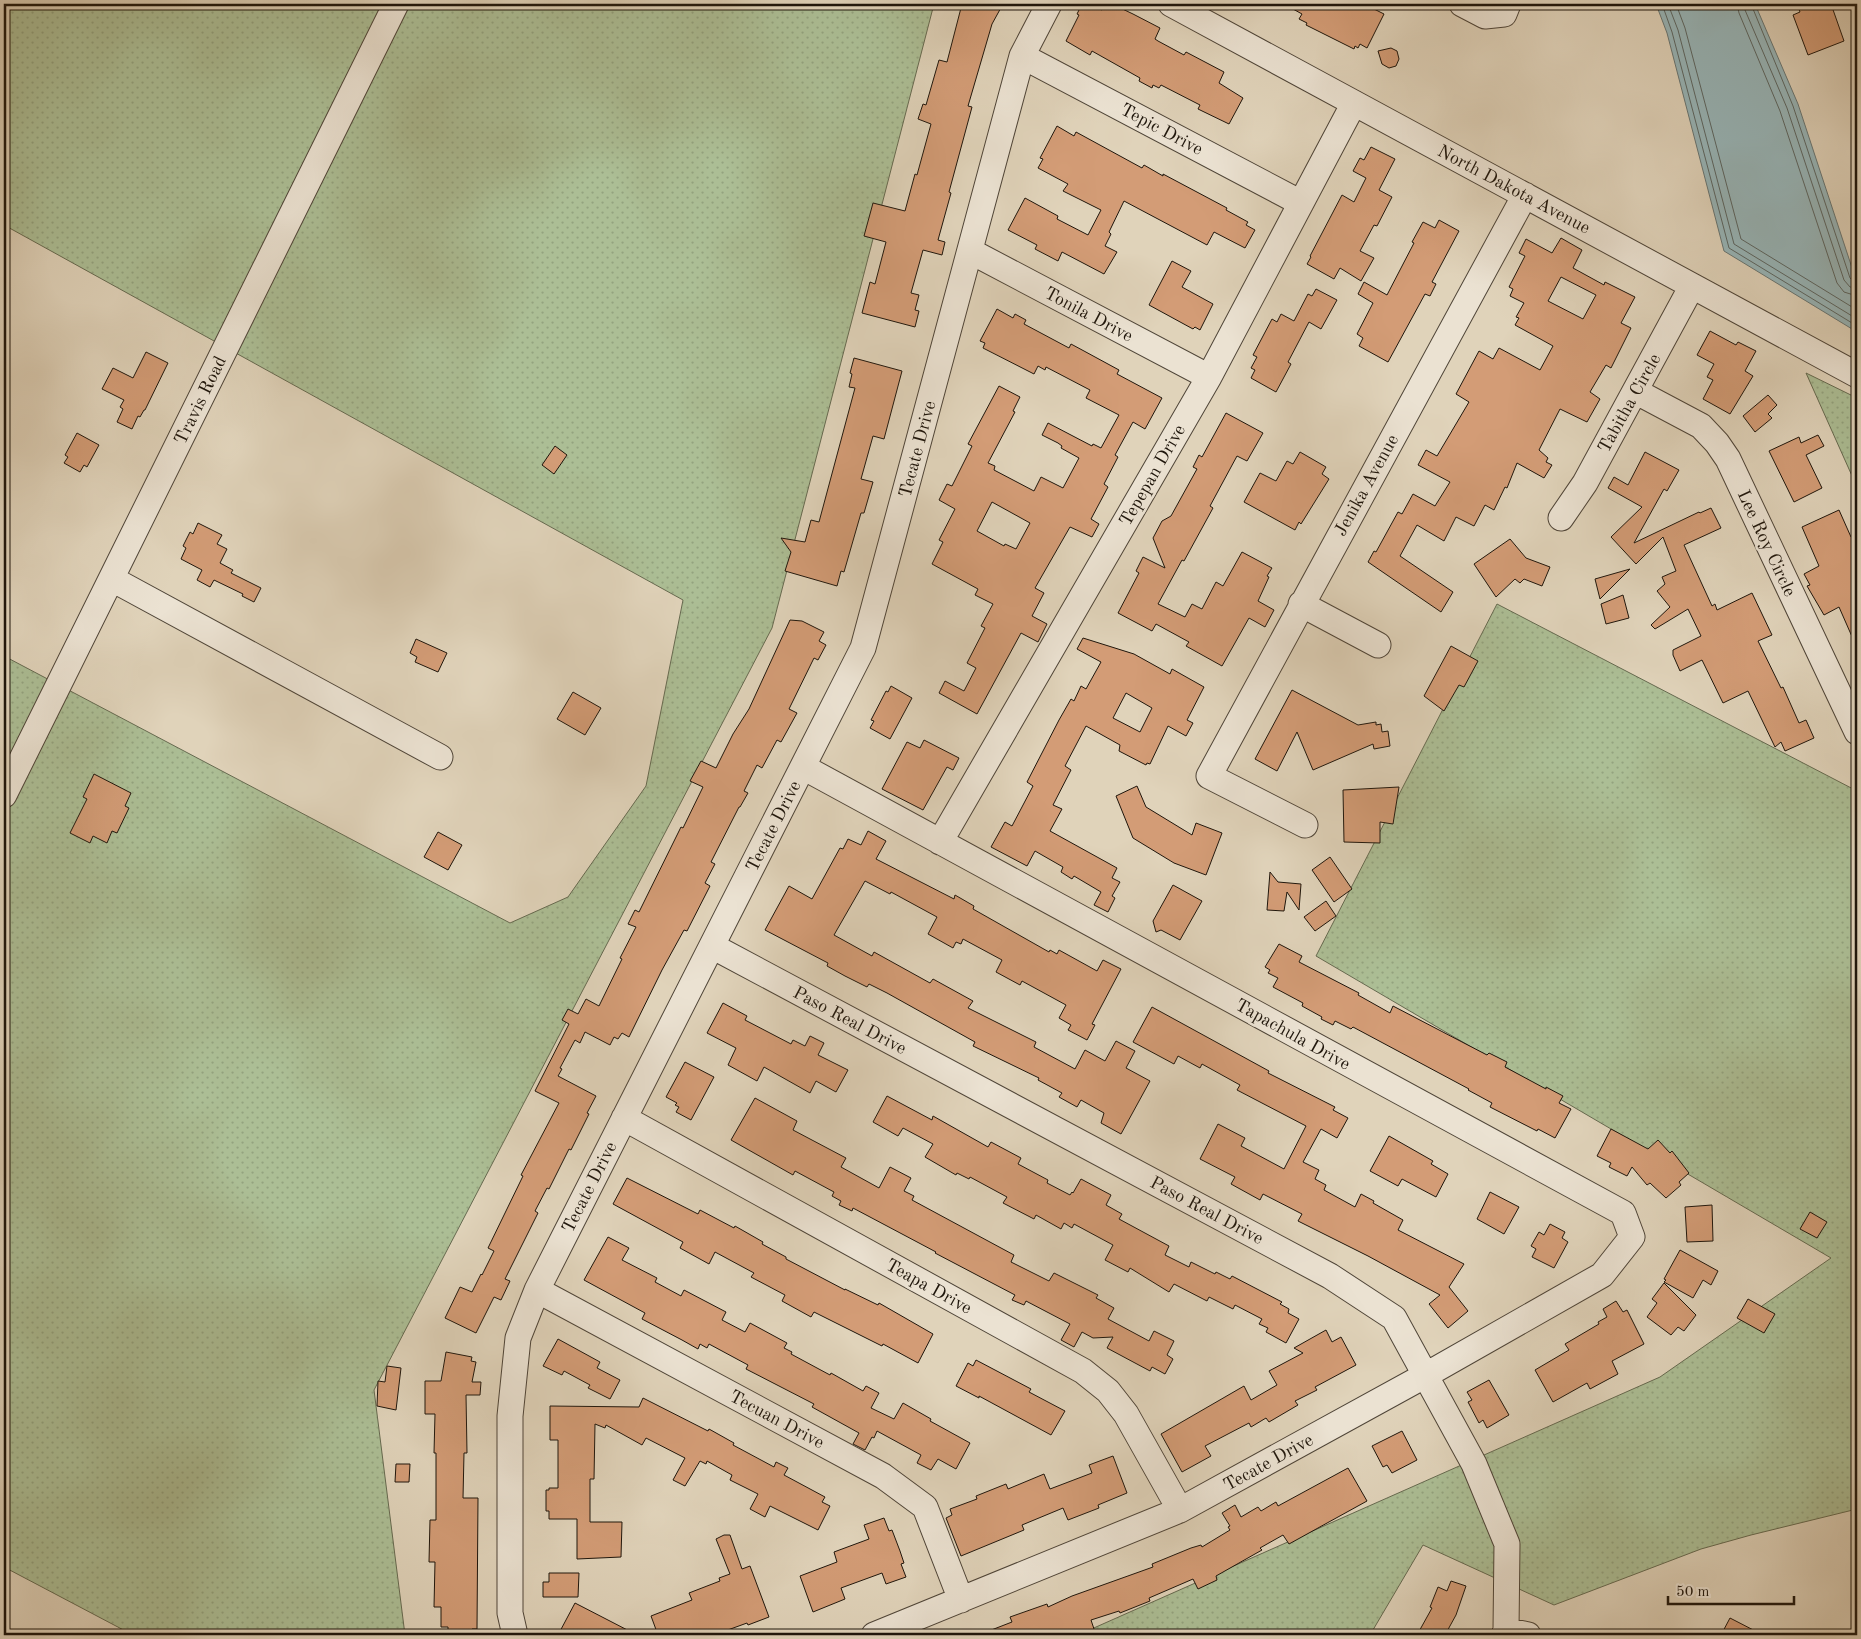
<svg xmlns="http://www.w3.org/2000/svg" width="1861" height="1639" font-family="'Old Standard TT',serif">
	<defs>
		<pattern id="grass-dots" width="8" height="8" patternUnits="userSpaceOnUse" patternTransform="scale(1.25)"><rect width="8" height="8" fill="#acbe95"/><path d="M2 2h.1M6 6h.1" fill="none" stroke="#94a37f" stroke-width="1.8" stroke-linecap="round"/></pattern>
	</defs>
	<rect width="100%" height="100%" fill="#e0d3ba"/>
	<filter id="stains"><feTurbulence type="fractalNoise" baseFrequency=".004" numOctaves="4"/><feColorMatrix values="0 0 0 0 .2 0 0 0 0 .09 0 0 0 0 .02 0 0 0 .5 -.17"/></filter>
	<radialGradient id="worn" r=".72"><stop offset=".6" stop-color="#630" stop-opacity="0"/><stop offset="1" stop-color="#630" stop-opacity=".3"/></radialGradient>
	<!-- grass -->
	<path fill="url(#grass-dots)" stroke="#666a50" d="M4 4H934L772 628 374 1390 405 1635H133L4 1567V656L510 923 568 897 646 786 683 600 4 225Z
		M1806 373 1857 398V487Z
		M1497 604 1857 791V1509L1751 1535 1701 1549 1554 1605 1423 1545 1370 1635H1078L1660 1377 1831 1258 1316 956Z"/>
	<!-- water -->
	<path fill="#98b6b9" stroke="#687674" d="M1656 4H1755L1798 104 1857 283V332L1724 251 1667 33Z"/>
	<g fill="none" stroke-linecap="round" stroke-linejoin="round">
		<!-- shore -->
		<path stroke="#5c6662" stroke-width="1" d="M1662 4 1672 32 1729 248 1857 326
			M1668 4 1678 30 1734 244 1857 319
			M1676 4 1685 28 1741 239 1857 310
			M1737 4 1739 13 1780 111 1837 283 1844 292 1857 296
			M1744 4 1745 10 1787 108 1844 280 1850 287 1857 288
			M1751 4 1793 106 1850 278 1853 281 1857 282"/>
	</g>
	<!-- building -->
	<path fill="#d39c76" stroke="#1f160c" fill-rule="evenodd" d="M962 4H1003L992 24 968 106 972 107 949 192 951 193 938 240 945 242 942 255 923 250 911 293 919 295 915 310 919 311 915 327 862 313 870 282 875 284 886 242 864 236 873 203 905 211 915 174 917 175 931 124 918 119 923 104 926 105 939 60 947 62Z
		M1082 4H1090L1102 10 1106 4H1112L1133 14 1160 28 1155 39 1158 41 1184 55 1186 52 1224 72 1219 83 1243 98 1229 124 1198 109 1200 105 1161 85 1159 88 1153 85 1152 88 1139 81 1140 78 1092 51 1090 55 1066 41 1079 15 1077 14Z
		M1284 4H1364L1384 14 1367 48 1360 44 1358 48 1355 46 1354 49 1306 25 1307 23 1299 19 1302 14Z
		M1797 4H1831L1844 41 1808 55 1793 15 1800 12Z
		M1391 48 1397 51 1399 59 1396 66 1389 68 1382 64 1378 51Z
		M1057 126 1074 136 1076 132 1142 168 1144 165 1163 176V174L1227 208 1226 210 1248 222 1246 225 1255 230 1245 248 1214 232 1207 245 1124 201 1109 232 1111 234 1105 246 1117 252 1104 274 1062 252 1058 261 1035 249 1037 245 1008 230 1025 198 1058 216 1057 219 1088 235 1101 210 1063 191 1068 184 1038 168 1043 159 1040 158Z
		M1371 147 1395 159 1379 190 1392 197 1377 226 1374 225 1360 251 1374 258 1361 281 1340 268 1334 279 1307 264 1311 257 1310 256 1342 195 1354 202 1366 178 1353 171 1360 158 1364 160Z
		M1439 220 1459 231 1432 282 1436 284 1430 296 1425 294 1388 362 1359 346 1363 338 1357 334 1373 303 1358 294 1364 282 1387 295 1414 243 1412 242 1423 222 1435 228Z
		M1561 238 1582 250 1573 268 1604 285 1605 282 1635 297 1621 323 1631 328 1611 368 1606 365 1590 392 1600 399 1587 422 1560 409 1539 450 1548 458 1546 462 1552 465 1544 478 1517 463 1507 488 1505 487 1494 510 1485 505 1474 526 1456 517 1444 541 1417 525 1400 556 1453 592 1441 612 1368 562 1374 551 1376 552 1398 512 1402 514 1413 494 1435 506 1450 482 1418 465 1426 450 1437 456 1469 402 1456 394 1479 351 1493 359 1499 348 1540 370 1553 346 1515 325 1519 318 1516 317 1524 303 1510 296 1513 289 1509 287 1525 256 1519 253 1526 239 1552 253ZM1561 277 1596 295 1583 319 1548 301Z
		M1172 261 1191 271 1182 287 1213 304 1200 330 1195 327 1193 329 1149 305Z
		M1316 289 1337 300 1321 329 1309 322 1288 362 1291 364 1276 392 1251 378 1255 370 1251 368 1257 357 1253 355 1272 319 1277 322 1281 314 1294 321 1308 294 1312 296Z
		M997 309 1013 318 1015 314 1026 320 1024 324 1069 348 1071 344 1084 351 1119 370 1117 374 1162 398 1145 429 1133 422 1115 455 1118 457 1104 484 1108 487 1091 519 1099 524 1092 537 1070 527 1035 588 1044 593 1032 616 1047 624 1038 642 1021 633 977 714 939 693 945 681 964 691 976 668 967 663 985 628 981 626 993 604 975 595 978 589 932 564 943 542 939 540 955 509 939 500 947 484 952 486 972 446 968 444 999 386 1020 397 1013 411 1015 412 988 463 995 466 994 470 1034 491 1041 477 1063 488 1079 458 1061 448 1062 446 1058 443 1042 435 1048 423 1092 446 1093 444 1101 448 1119 415 1086 398 1090 390 1046 367 1045 370 1038 366 1034 374 983 348 985 343 980 341ZM992 502 1030 523 1016 549 1005 544 1004 546 977 531Z
		M1710 331 1736 345 1738 342 1756 351 1745 371 1753 376 1730 414 1703 399 1713 380 1707 377 1714 364 1697 355Z
		M146 352 168 363 145 410H144L140 417 138 416 132 429 117 422 123 409 120 407 124 400 102 389 113 368 133 378Z
		M854 358 902 371 884 439 873 436 861 479 873 482 864 513H861L844 572 841 571 837 586 785 571 791 552 781 538 805 542 811 520 819 522 855 388 849 387 852 374 850 373Z
		M1768 395 1777 405 1768 414 1772 418 1755 432 1743 416Z
		M1226 413 1263 433 1247 461 1237 456 1210 506 1213 508 1184 561 1182 560 1158 604 1185 617 1192 604 1202 609 1216 582 1223 586 1242 552 1272 568 1267 576 1269 577 1258 601 1274 610 1265 627 1249 618 1222 666 1186 646 1189 642 1156 624 1152 631 1118 613 1139 573 1136 571 1143 557 1165 568 1153 538 1162 521 1171 516 1197 469 1193 467 1199 455 1202 457Z
		M77 433 99 445 87 467 84 465 80 472 64 463 68 457 65 455Z
		M1818 435 1824 446 1806 455 1822 488 1794 502 1769 451 1799 437 1801 443Z
		M555 446 567 455 554 474 542 465Z
		M1300 452 1326 467 1322 474 1329 479 1301 524 1299 522 1295 530 1244 502 1260 473 1276 481 1287 461 1293 464Z
		M1645 452 1679 470 1667 491 1664 489 1634 543 1699 512 1700 513 1711 508 1721 528 1684 545 1712 606 1715 604 1717 610 1752 593 1772 635 1758 641 1781 688 1783 687 1799 723 1806 720 1814 738 1785 751 1781 742 1775 747 1748 691 1723 703 1702 660 1680 671 1673 655V650L1701 636 1688 609 1655 629 1651 625 1670 607 1657 591 1665 584 1662 577 1676 571 1663 537 1636 564 1611 537 1642 507 1608 488 1614 477 1628 485Z
		M1839 510 1851 537 1857 534V648L1839 607 1824 615 1807 586 1810 585 1804 574 1819 566 1802 527Z
		M198 523 222 535 217 544 227 549 220 563 233 570 231 573 261 588 254 602 242 596 243 594 214 580 210 587 197 580 202 570 181 559 186 548 183 546 190 532 193 534Z
		M1510 539 1526 558 1550 567 1542 586 1524 579 1520 583 1515 579 1496 597 1474 564Z
		M1630 569 1600 599 1595 579Z
		M1623 595 1629 618 1606 624 1601 604Z
		M790 620 802 621 824 632 819 641 826 645 818 660 814 658 789 709 797 713 781 742 777 740 762 768 757 765 744 791 748 793 740 807H739L711 862 715 864 705 883 710 886 687 931 684 930 662 970 629 1037 622 1033 618 1039 614 1037 610 1045 585 1032 580 1043 575 1040 560 1068 562 1069 558 1076 596 1096 587 1113 589 1114 571 1150 569 1149 549 1189 547 1188 535 1211 538 1213 505 1279 510 1281 501 1300 494 1297 476 1333 445 1318 460 1287 472 1292 481 1274 482 1275 494 1251 488 1248 523 1176 521 1175 559 1103 535 1091 569 1024 562 1020 568 1009 578 1014 586 999 599 1006 622 959 620 958 636 927 628 924 635 910 639 912 681 827 683 828 703 787 690 781 701 761 716 768 733 734 749 709Z
		M1083 638 1134 654 1170 674 1172 669 1204 687 1187 720 1193 723 1186 736 1168 726 1150 764 1147 763 1146 765 1119 751 1120 745 1086 726 1065 766 1071 770 1053 805 1062 809 1050 831 1117 868 1112 878 1120 882 1112 896 1115 898 1108 912 1094 905 1101 892 1074 876 1072 879 1061 872 1063 867 1035 851 1027 866 991 847 1005 822 1012 826 1033 786 1027 782 1059 720 1071 699 1074 701 1081 686 1086 689 1101 662 1077 649ZM1126 693 1152 708 1140 732 1113 718Z
		M416 639 447 653 438 672 415 662 417 657 410 653Z
		M1451 646 1478 661 1464 687 1459 685 1444 711 1424 696Z
		M891 686 912 698 890 739 870 728 874 721 871 720 886 691 888 692Z
		M1292 690 1358 725 1376 722V725L1381 724 1382 732 1388 731 1390 746 1374 749 1373 744 1313 770 1297 732 1277 771 1255 759Z
		M573 692 601 708 585 735 557 719Z
		M924 740 959 758 953 770 947 767 923 810 882 789 907 742 920 748Z
		M94 774 131 793 125 806 129 808 117 833 112 831 107 843 93 836 90 843 70 833 87 799 83 797Z
		M1137 786 1146 807 1192 835 1196 823 1222 833 1206 875 1174 863 1133 838 1116 796Z
		M1399 787 1393 824 1380 822V843L1344 842 1343 790Z
		M868 831 886 841 876 859 954 899 955 895 974 906 973 909 1049 952 1050 950 1057 954 1059 950 1097 971 1103 960 1121 969 1092 1024 1095 1025 1087 1040 1068 1030 1071 1025 1059 1018 1066 1005 1022 981 1020 985 996 972 1002 960 963 939 961 944 956 942 953 948 928 934 937 917 891 892 890 894 865 881 834 935 872 956 874 952 930 983 933 979 973 1001 968 1008 1036 1042 1034 1047 1075 1069 1085 1050 1105 1061 1116 1041 1135 1051 1126 1068 1150 1081 1121 1134 1101 1123 1104 1113 1081 1100 1077 1107 1059 1097 1062 1093 1038 1080 1039 1078 973 1046 975 1042 887 993 869 984 867 987 845 976 827 966 828 963 765 930 789 886 812 899 840 848 843 849 848 839 861 845Z
		M438 832 462 845 448 870 424 857Z
		M1330 857 1352 889 1334 902 1312 870Z
		M1270 872 1278 882 1301 884 1299 910 1287 892 1284 911 1267 910Z
		M1173 885 1202 901 1180 940 1161 930 1156 932 1153 921Z
		M1326 901 1336 916 1315 931 1304 917Z
		M1279 944 1302 956 1299 962 1359 993 1358 995 1390 1013 1393 1006 1487 1055 1489 1053 1507 1062 1505 1067 1546 1089V1087L1563 1096 1559 1103 1571 1109 1555 1138 1538 1129 1537 1131 1490 1107 1492 1103 1468 1090 1469 1089 1353 1027 1351 1029 1335 1021 1333 1025 1321 1019 1322 1017 1302 1006 1303 1003 1273 987 1278 978 1268 973 1270 970 1265 967Z
		M723 1003 747 1016 745 1020 791 1044 793 1040 805 1046 810 1036 824 1043 818 1055 848 1070 836 1092 816 1081 810 1093 764 1067 757 1081 728 1065 736 1048 707 1033Z
		M1152 1007 1269 1071 1268 1073 1335 1107 1333 1110 1348 1118 1337 1138 1321 1129 1303 1162 1319 1170 1315 1179 1326 1185 1324 1190 1355 1207 1361 1194 1374 1201 1373 1203 1403 1220 1398 1230 1464 1264 1449 1287 1468 1311 1448 1328 1429 1304 1440 1295 1368 1256 1298 1221 1302 1214 1263 1194 1260 1200 1231 1184 1235 1177 1200 1159 1218 1124 1245 1138 1241 1146 1284 1169 1306 1126 1237 1090 1240 1085 1202 1064 1200 1068 1178 1056 1174 1064 1133 1042Z
		M685 1062 714 1077 691 1120 676 1112 679 1107 675 1105 677 1103 666 1097Z
		M887 1096 932 1120 933 1116 988 1147 991 1142 1021 1158 1018 1164 1048 1180 1047 1183 1070 1195 1072 1192 1073 1193 1081 1179 1111 1195 1106 1205 1122 1214 1119 1219 1169 1246 1165 1255 1189 1267 1191 1262 1215 1274 1216 1272 1230 1279 1232 1276 1282 1302 1280 1304 1289 1309 1288 1313 1299 1319 1286 1343 1266 1332 1268 1328 1259 1324 1262 1319 1235 1305 1233 1309 1209 1297 1207 1301 1174 1284 1169 1292 1130 1268 1128 1272 1105 1260 1113 1245 1074 1224 1072 1228 1064 1223 1061 1229 1036 1215 1034 1219 1003 1203 1007 1197 970 1177 969 1179 957 1173 956 1175 925 1157 933 1144 903 1128 898 1136 873 1122Z
		M755 1098 797 1121 793 1130 846 1158 841 1167 879 1188 890 1167 911 1178 904 1191 914 1196 912 1200 1014 1255 1011 1262 1049 1281 1054 1273 1098 1295 1096 1298 1114 1308 1108 1319 1149 1341 1154 1331 1174 1341 1167 1355 1173 1359 1165 1374 1152 1367 1150 1371 1107 1348 1113 1337 1093 1338 1082 1332 1074 1347 1061 1340 1070 1324 1026 1301 1024 1305 1012 1300 1015 1295 935 1253 936 1252 853 1208 852 1211 839 1205 841 1201 832 1196 834 1192 795 1171 793 1175 731 1140Z
		M1611 1129 1648 1149 1658 1140 1670 1153 1672 1151 1689 1173 1679 1182 1681 1185 1666 1198 1650 1183 1647 1185 1632 1167 1627 1176 1609 1167 1611 1163 1597 1156Z
		M1389 1136 1433 1161 1431 1164 1448 1174 1436 1197 1402 1179 1398 1186 1370 1171Z
		M627 1178 698 1214 700 1210 734 1228 735 1226 763 1242 762 1244 786 1257V1259L845 1290V1289L878 1305 879 1303 933 1334 918 1363 883 1344 882 1346 814 1312 811 1317 782 1301 785 1295 751 1277 754 1273 715 1252 709 1264 680 1248 683 1242 613 1204Z
		M1490 1192 1519 1207 1504 1234 1477 1219Z
		M1712 1205 1713 1241 1687 1242 1685 1207Z
		M1810 1212 1827 1222 1817 1238 1800 1229Z
		M1550 1224 1565 1232 1562 1238 1568 1242 1554 1268 1532 1257 1536 1249 1531 1246 1539 1232 1544 1235Z
		M608 1237 629 1248 622 1260 657 1278 655 1282 681 1296 684 1290 726 1312 722 1320 745 1332 750 1323 787 1343 784 1348 792 1352 791 1354 830 1375 831 1373 863 1391 866 1386 879 1393 871 1408 894 1419 903 1403 931 1419 930 1421 970 1443 956 1469 938 1459 931 1470 917 1463 921 1455 877 1431 874 1438 872 1437 865 1450 853 1444 859 1433 812 1407 814 1404 746 1369 748 1365 709 1344 707 1348 700 1344 698 1349 682 1340 642 1319 645 1313 584 1280Z
		M1680 1250 1718 1271 1711 1285 1703 1280 1693 1298 1664 1282 1666 1280 1664 1279Z
		M1664 1283 1696 1315 1684 1331 1678 1327 1671 1335 1647 1317 1657 1303 1652 1299Z
		M1748 1299 1775 1314 1764 1333 1737 1318Z
		M1616 1301 1623 1312 1627 1310 1644 1344 1612 1361 1618 1374 1590 1389 1587 1383 1553 1402 1535 1370 1569 1350 1565 1344 1599 1324 1598 1322 1607 1317 1603 1309Z
		M1326 1330 1332 1342 1341 1337 1356 1365 1315 1387 1317 1390 1295 1401 1298 1405 1269 1422 1266 1418 1251 1427 1249 1423 1205 1446 1211 1456 1182 1472 1161 1434 1244 1386 1251 1400 1277 1385 1269 1371 1303 1353 1294 1348Z
		M558 1339 600 1362 597 1368 620 1380 610 1399 588 1388 590 1385 564 1371 562 1375 543 1366Z
		M446 1352 472 1357 471 1361 476 1362 472 1382H481L480 1395H466L467 1453H464L463 1498H478L477 1629H472V1635H448V1627H441V1607H434L435 1562H429L430 1520H436V1453H434L435 1414H425V1381H441Z
		M976 1360 1031 1389 1029 1392 1065 1411 1051 1435 979 1396V1398L956 1386 968 1363 973 1366Z
		M387 1366 401 1368 396 1410 377 1406 378 1381 385 1382Z
		M1489 1380 1509 1415 1487 1428 1483 1420 1479 1423 1468 1402 1472 1400 1467 1392Z
		M643 1398 708 1431 709 1429 734 1443 733 1445 774 1467 776 1462 788 1468 784 1475 825 1497 822 1502 830 1506 818 1530 770 1506 765 1517 750 1509 758 1494 730 1480 732 1475 707 1461 706 1464 700 1461 685 1486 673 1480 685 1458 646 1438 642 1445 606 1425 605 1428 595 1424 594 1479H590V1522H622L621 1557 577 1559V1519H549V1511H546V1490H549V1488H558V1440H550V1406L639 1407Z
		M1402 1431 1417 1460 1392 1473 1387 1465 1383 1467 1372 1446Z
		M1113 1456 1127 1493 1098 1505 1099 1508 1068 1520 1063 1508 1022 1525 1024 1530 961 1556 946 1518 952 1515 950 1509 977 1499 976 1496 1006 1484 1008 1489 1044 1474 1050 1489 1092 1473 1089 1465Z
		M396 1464H410L409 1482H395Z
		M1348 1468 1367 1501 1289 1544 1283 1535 1260 1548 1262 1550 1216 1576 1217 1580 1198 1589 1193 1579 1149 1598 1150 1601 1120 1613 1119 1611 1091 1620 1096 1635H981V1634L1012 1622 1010 1617 1047 1604 1048 1607 1072 1596 1153 1567 1152 1564 1191 1548 1201 1545 1202 1547 1230 1530 1228 1527 1230 1526 1222 1513 1235 1505 1241 1517 1258 1507 1261 1511 1276 1502 1278 1506Z
		M884 1518 889 1531 892 1530 900 1551 904 1563 901 1564 906 1577 886 1584 882 1573 841 1588 845 1599 813 1612 800 1576 837 1562 834 1552 869 1539 864 1525Z
		M724 1535H730L742 1569 750 1566 769 1617 748 1625 747 1623 714 1635H658L651 1616 692 1600 689 1593 720 1581 719 1578 730 1574 716 1539Z
		M549 1573H579L578 1597H543V1582H549Z
		M1451 1581 1466 1586 1456 1615 1445 1635H1417L1432 1608 1430 1607 1438 1587 1447 1591Z
		M575 1603 637 1635H558Z
		M1730 1618 1763 1635H1721Z"/>
	<g fill="none" stroke-linecap="round" stroke-linejoin="round">
		<!-- minor casing -->
		<g stroke="#4f4538" stroke-width="27">
			<path id="minor" d="M1171 4 1857 375
				M1462 4 1485 16 1504 14 1508 4
				M1022 56 1301 203
				M970 251 1209 377
				M1635 391 1701 426 1717 443 1728 459 1857 732
				M1561 518 1585 483 1692 286
				M112 579 440 757
				M1301 604 1378 645
				M803 767 1623 1213 1632 1237 1602 1275 1426 1375 1180 1510 874 1635
				M4 795 396 4
				M1305 825 1209 776 1525 195
				M940 842 1209 377 1354 103
				M712 946 1330 1276 1394 1318 1474 1464 1507 1544 1506 1630 1504 1635
				M624 1118 1083 1371 1108 1391 1126 1414 1180 1510
				M537 1290 883 1476 925 1507 961 1600
				M1506 1630 1528 1635
				M515 1635 510 1613V1416L518 1338 537 1290 863 648 1022 56 1049 4"/>
		</g>
		<!-- minor -->
		<use href="#minor" stroke="#ebe2d2" stroke-width="25"/>
	</g>
	<g text-anchor="middle" stroke-width="5" stroke-linejoin="round" paint-order="stroke">
		<!-- street labels -->
		<g font-size="18" fill="#1f160c" stroke="#ebe2d2">
			<text transform="translate(1162 129) rotate(28)" y="6">Tepic Drive</text>
			<text transform="translate(1514 189) rotate(28)" y="6">North Dakota Avenue</text>
			<text transform="translate(1089 314) rotate(28)" y="6">Tonila Drive</text>
			<text transform="translate(200 400) rotate(-64)" y="6">Travis Road</text>
			<text transform="translate(1629 403) rotate(-61)" y="6">Tabitha Circle</text>
			<text transform="translate(917 449) rotate(-75)" y="6">Tecate Drive</text>
			<text transform="translate(1152 475) rotate(-60)" y="6">Tepepan Drive</text>
			<text transform="translate(1366 485) rotate(-61)" y="6">Jenika Avenue</text>
			<text transform="translate(1767 543) rotate(65)" y="6">Lee Roy Circle</text>
			<text transform="translate(773 826) rotate(-63)" y="6">Tecate Drive</text>
			<text transform="translate(850 1020) rotate(28)" y="6">Paso Real Drive</text>
			<text transform="translate(1293 1034) rotate(29)" y="6">Tapachula Drive</text>
			<text transform="translate(589 1187) rotate(-63)" y="6">Tecate Drive</text>
			<text transform="translate(1207 1210) rotate(28)" y="6">Paso Real Drive</text>
			<text transform="translate(929 1286) rotate(29)" y="6">Teapa Drive</text>
			<text transform="translate(777 1419) rotate(28)" y="6">Tecuan Drive</text>
			<text transform="translate(1268 1462) rotate(-29)" y="6">Tecate Drive</text>
		</g>
	</g>
	<!-- margin -->
	<rect width="1861" height="1639" fill="none" stroke="#e0d3ba" stroke-width="20"/>
	<rect x="5" y="5" width="1851" height="1629" fill="none" stroke="#1f160c" stroke-width="2.5"/>
	<rect x="10" y="10" width="1841" height="1619" fill="none" stroke="#1f160c"/>
	<!-- scale -->
	<path d="M1668 1596v8h126v-8" fill="none" stroke="#1f160c" stroke-width="2.5"/>
	<text x="1676" y="1596" font-size="15" fill="#1f160c" stroke="#ebe2d2" stroke-width="4" paint-order="stroke">50 m</text>
	<rect width="100%" height="100%" filter="url(#stains)"/>
	<rect width="100%" height="100%" fill="url(#worn)"/>
</svg>
